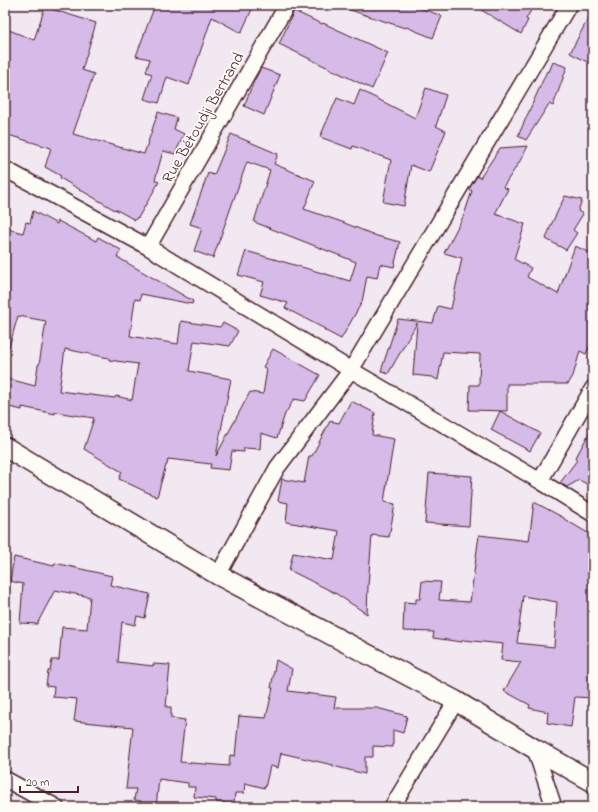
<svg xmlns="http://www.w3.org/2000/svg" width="598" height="812" font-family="'Indie Flower',sans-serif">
	<rect width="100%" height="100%" fill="#f1e8f2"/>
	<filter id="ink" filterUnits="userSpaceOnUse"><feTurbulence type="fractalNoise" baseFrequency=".025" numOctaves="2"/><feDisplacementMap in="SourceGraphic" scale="8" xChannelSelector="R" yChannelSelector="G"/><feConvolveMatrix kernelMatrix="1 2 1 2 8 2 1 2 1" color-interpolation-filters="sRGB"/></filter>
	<g filter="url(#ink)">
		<!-- building -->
		<path fill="#d6bae8" stroke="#4a1f2b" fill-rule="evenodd" d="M155 5H254L241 33 212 17 189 85 167 77 159 103 144 99 152 74 146 72 150 59 136 56Z
			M344 5H412L442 16 433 38 406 27 405 28 344 8Z
			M473 5H534L526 19 528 20 521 34Z
			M45 7 96 23 82 70 94 74 73 134 144 154 158 112 177 118 174 129 184 134 175 154 163 151 155 180 159 182 138 218 137 217 135 220 115 209V210L60 178 61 176 45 167 51 148 5 134V31L8 32 9 30 34 40Z
			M593 9V65L570 53Z
			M294 11 322 24 323 23 388 53 372 89 279 44Z
			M553 62 567 67 553 106 549 104 526 140 518 136 547 71 549 72Z
			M261 68 280 75 264 115 244 106 254 81Z
			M426 88 446 95 436 126 446 131 429 172 411 165 404 206 383 202 391 160 353 146 352 149 320 137 337 98 354 105 360 90 415 118Z
			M231 134 278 154 274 164 315 181 304 209 342 222 377 236 400 242 394 267 380 264 377 278 367 276 362 302 341 339 324 330 325 329 285 308 288 303 260 295 264 282 238 275 246 251 350 281 356 262 254 222 270 170 247 162 213 258 194 251 202 228 190 224 208 173 214 175Z
			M528 146 520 161 503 187 508 189 495 214 525 224 514 259 531 268 527 277 558 294 575 246 593 254V346L590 345 586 354 580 351 573 376 568 384H507V411L469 410 470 385H479L480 354 443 352 438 380 432 377 413 375 417 323 388 374 381 371 398 319 433 323 438 306 451 309 462 258 444 253 464 215 472 191 469 189 477 176 480 178 500 148Z
			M565 196 582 200 578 211 583 214 573 230 577 233 566 250 546 239 551 225Z
			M33 211 57 224 58 221 96 241 98 237 121 250 117 257 193 301 192 304 141 294 140 300 135 299 130 336 178 344 181 321 220 327 223 323 238 331 230 346 194 341 189 371 231 379 216 456 250 392 263 394 267 369 263 367 273 349 320 375 305 401 294 399 285 414 277 438 261 433 260 449 244 448V452L232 451 229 470 210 468 211 464 168 459 167 465H166L157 497 119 479 122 472 84 449 94 418 55 412V414L22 407V410L5 406V378L35 386 38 365H39L46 321 18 316 9 347 5 346V239L8 229 23 233 26 222 30 223ZM65 349 109 358V360L138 364 132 400 116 396 115 398 59 391Z
			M351 401 375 413 372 435 394 439 384 502 395 504 389 537 372 535 368 586 367 614 335 593 289 570 293 553 334 560 339 531 286 522 288 503 278 501 282 479 304 483 309 456H312L330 421 339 423Z
			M500 411 540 433 530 451 491 430Z
			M593 426V487L579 480 567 487 560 483 577 460 575 459Z
			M429 473 472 476 469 526 425 523Z
			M534 502 564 518V519L593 536V698L575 697 571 727 547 723 548 712 529 708 530 705 504 691 521 662 501 660 503 644 463 640 462 642 433 638 434 632 403 631 404 602 416 603V599H420L422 581 441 582 439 600 470 602 479 535 529 541ZM523 596 557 602 554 647 517 643Z
			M14 557 54 566 55 563 112 576 110 585 150 594 145 618 137 616 135 625 122 622 118 662 153 666V664L170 665 166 707H171V718L185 720 180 762 229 766 230 755 235 756 239 716 266 718 273 688H271L276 660 292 669 288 691 336 697 334 708H377L407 716 403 733 393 730V747L373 746V757H365V774L333 766V765L281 753 278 768 270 766 265 788 245 783 244 793H235L234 804 216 802V799L194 797 195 787H188V783L159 779 156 807H140L141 801 134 800 136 789H126L133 727 74 721 77 699 53 697 54 687 46 686 48 671H50L52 660H59L62 627 87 629 90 597 55 590 37 624 20 623 23 584 10 581Z"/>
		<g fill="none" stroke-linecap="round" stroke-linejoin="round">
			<!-- minor casing -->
			<g stroke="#4a1f2b" stroke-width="18">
				<path id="minor" d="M5 169 148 247 351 370 540 481 593 514
					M148 247 287 5
					M540 481 593 388
					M218 575 277 468 351 370 569 5
					M535 749 554 807
					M5 779 56 807
					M392 807 456 701"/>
			</g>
			<!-- tertiary casing -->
			<g stroke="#4a1f2b" stroke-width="22">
				<path id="tertiary" d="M5 447 218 575 456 701 535 749 593 782"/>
			</g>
			<!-- minor -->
			<use href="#minor" stroke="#fdfcf7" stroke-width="15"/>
			<!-- tertiary -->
			<use href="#tertiary" stroke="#fdfcf7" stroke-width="19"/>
		</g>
	</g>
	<g text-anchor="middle" stroke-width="3.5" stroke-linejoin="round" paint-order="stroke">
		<!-- street labels -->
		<g font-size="16" fill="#4a1f2b" stroke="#fdfcf7">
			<text transform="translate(202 117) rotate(-60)" y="6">Rue Bétoudji Bertrand</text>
		</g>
	</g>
	<!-- margin -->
	<rect width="598" height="812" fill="none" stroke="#fdfcf7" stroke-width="20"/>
	<rect x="10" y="10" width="578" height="792" fill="none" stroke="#4a1f2b" stroke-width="1.5" filter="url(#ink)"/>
	<!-- scale -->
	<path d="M20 786v6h58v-6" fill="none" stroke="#4a1f2b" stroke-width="2"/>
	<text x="26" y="786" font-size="12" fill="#4a1f2b" stroke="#fdfcf7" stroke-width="3" paint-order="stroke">20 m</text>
</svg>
